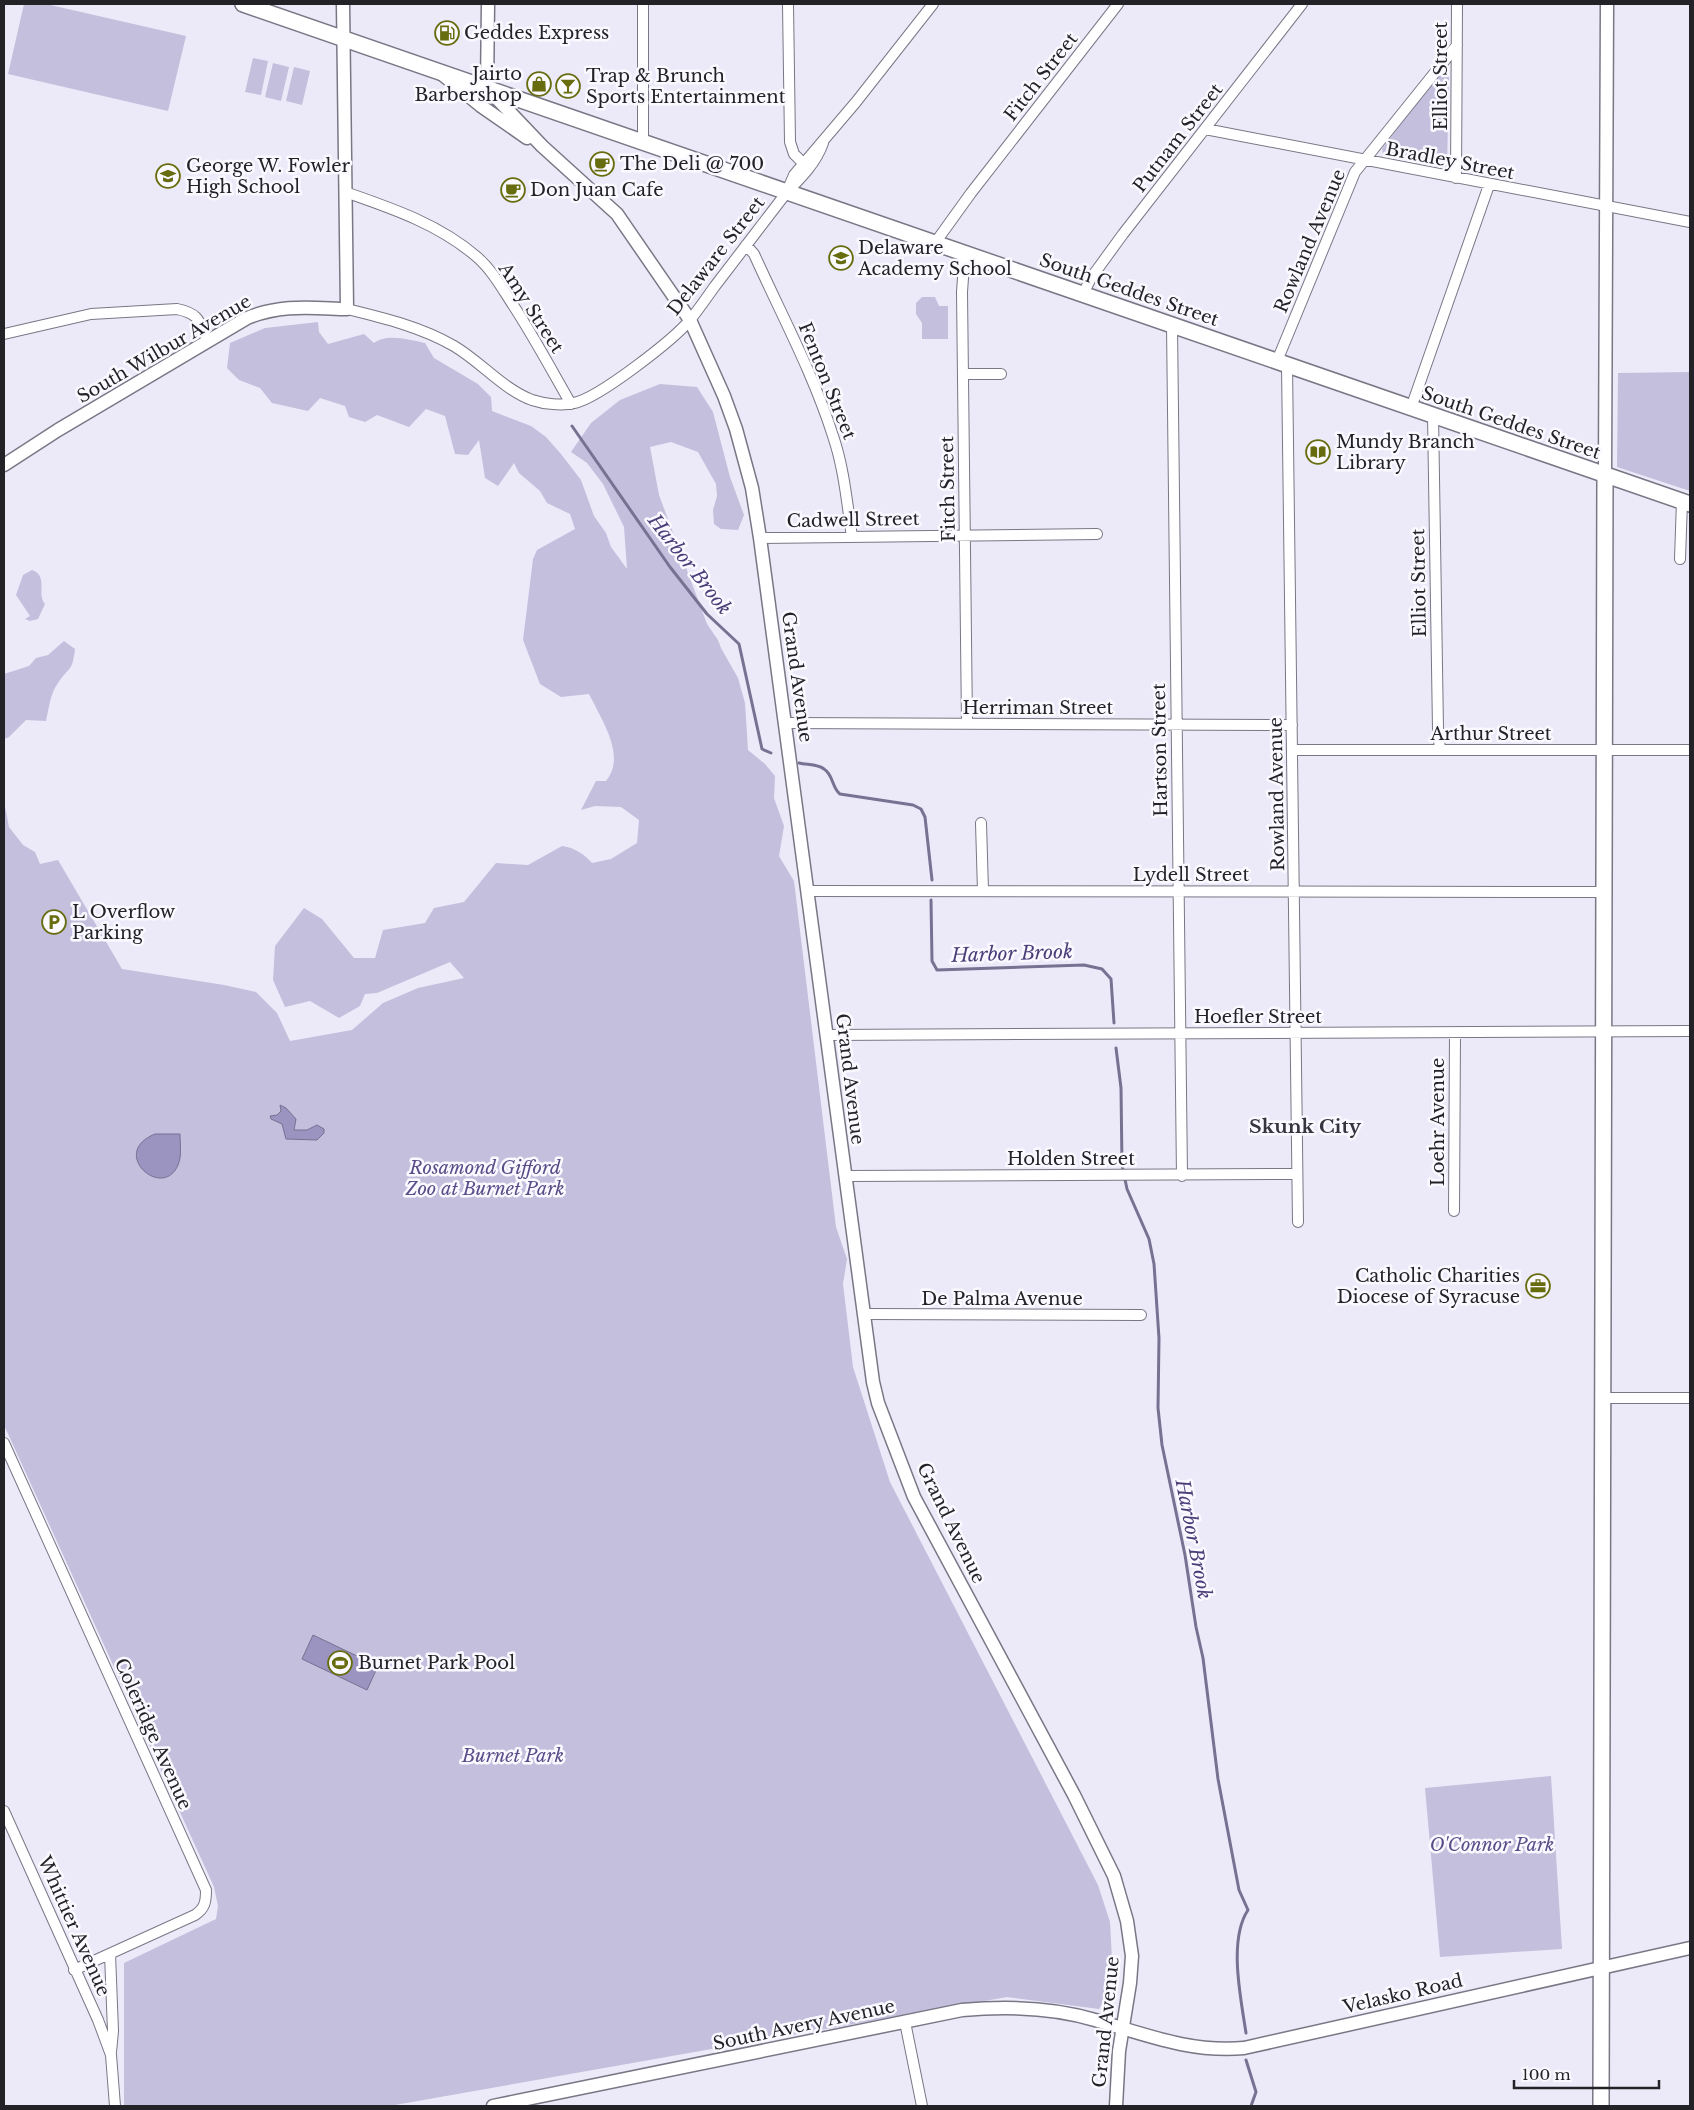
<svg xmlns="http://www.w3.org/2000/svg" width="1694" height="2110" font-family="'Libre Baskerville',serif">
	<rect width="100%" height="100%" fill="#eceaf9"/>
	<!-- green -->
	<path fill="#c3bfdd" d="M24 4H46L186 36 168 111 8 74Z
		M253 58 268 61 261 95 245 92Z
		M273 63 289 67 281 101 265 97Z
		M294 67 310 71 302 105 286 101Z
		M1442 72 1448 75 1449 78 1447 167 1383 154 1382 149 1437 76Z
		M922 297H935L939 306H948V339H922V323L916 314V303Z
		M318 322 319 332 328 344 364 334 374 343C388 333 410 340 425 343L434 358 478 384 491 397 492 411 531 426 546 437 561 454 581 480 594 516 606 533 611 547 627 569 624 527 603 484 587 463 571 452 591 423 620 400 660 384 697 387 713 412 730 477 744 515 738 530 721 529 714 524 713 510 717 496 716 484 698 452 671 442 650 447 659 495 707 624 718 640 721 648 738 678 745 703 748 750 765 764 775 776 774 798 784 826 779 856 794 881 836 1227 847 1259 843 1284 853 1367 890 1482 1098 1885 1110 1922 1112 1959 1110 1991 1099 2009 1007 1997 389 2106H124V1963L216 1919 218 1906 214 1887 4 1425V801L9 827 23 845 35 852 40 864 58 860 122 969 224 985 256 992 277 1013 290 1041 352 1030 383 1003 418 988 464 978 450 962 377 993 365 994 360 1006 339 1018 310 1001 285 1007 273 980 275 946 304 908 322 919 354 958H375L383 930 425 923 434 908 464 902 496 863 528 865 562 846C574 847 585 855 592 863L611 859 637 843 639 820 621 807 595 806 581 810 596 781H606C627 756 601 719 589 694L561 697 540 684 523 640 533 559 537 550 575 529 570 514 547 503 540 491 519 473 514 463 498 486 485 478 479 440 468 455 455 454 445 416 426 409 409 427 377 415 365 422 349 417 345 406 320 398 308 411 272 403 260 388 239 380 227 368 230 343 265 328Z
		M1690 372V491L1617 467 1618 373Z
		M32 570C49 576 36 594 45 604L38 619 30 621 25 619 30 616 16 595 23 575Z
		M64 641 75 649C72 673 70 665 58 683 50 694 49 708 46 721L26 720 9 737 4 739V674L29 666 36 658 48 655Z
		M1551 1776 1562 1949 1440 1957 1425 1788Z"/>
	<!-- water -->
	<path fill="#9b93c0" stroke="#777192" d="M280 1105 286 1108 296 1119 294 1130H307L317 1125 324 1129V1133L317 1140 286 1139 282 1124 271 1119 270 1116 277 1115 281 1111Z
		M155 1134H180C180 1144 182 1156 178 1165 163 1201 108 1153 155 1134Z
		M313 1635 378 1666 367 1690 302 1659Z"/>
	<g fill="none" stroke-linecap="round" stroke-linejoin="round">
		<!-- stream -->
		<path stroke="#777192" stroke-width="3" d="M572 426 670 567 707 614 739 644 762 749 771 753
			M799 763C807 765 818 764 824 769 833 774 832 788 840 794L913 805 921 809 925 817 932 880
			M931 900 932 961 937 970 1084 965 1102 969 1111 979 1114 1023
			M1116 1048 1121 1088 1122 1165 1127 1189 1149 1239 1154 1264 1159 1338 1158 1408 1162 1445 1185 1555 1196 1627 1203 1658 1218 1779 1239 1890 1248 1910C1228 1940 1241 1999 1246 2033
			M1246 2060 1256 2092 1251 2106"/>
		<!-- minor casing -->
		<g stroke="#797785" stroke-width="12">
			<path id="minor" d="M788 4 790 142 794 154 803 163
				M1205 129 1690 222
				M643 143V4
				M1456 178 1457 4
				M788 189 794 175 856 102 933 4
				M345 192C391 208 439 224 477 257 492 270 502 288 513 305 534 337 552 371 571 404
				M935 243 971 193 1118 4
				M746 245 754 254C781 314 813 373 833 436 844 468 847 503 852 537
				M967 254 964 264 962 292 967 724
				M1083 294 1091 278 1123 234 1302 4
				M347 309C384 318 421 327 454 346 481 362 503 389 532 400 544 404 562 406 574 403 599 398 673 340 690 320 699 309 707 297 715 286 739 255 763 223 787 192 801 178 816 163 823 143
				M1172 325 1182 1176
				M4 334 91 314 177 309C200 314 199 321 208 341
				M1277 361 1355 172 1457 45
				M1287 365 1298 1222
				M963 374H1001
				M1411 408 1489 185
				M1433 415 1438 729 1440 750
				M760 538 1097 534
				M1680 559 1682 501
				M785 723 1292 725
				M1292 750H1690
				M981 823 983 891
				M808 891 1604 892
				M827 1035 1690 1031
				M845 1176 1297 1174
				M1454 1211 1455 1033
				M864 1314 1141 1315
				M1602 1398H1690
				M4 1443 206 1890C206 1902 205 1908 195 1915L74 1970
				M4 1811 98 2020 111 2055 115 2106
				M110 1954 113 2031 111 2052
				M905 2022 922 2106"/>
		</g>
		<!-- tertiary casing -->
		<g stroke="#797785" stroke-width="15">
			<path id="tertiary" d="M488 4 487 88 542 146 617 214 690 320 724 396 736 429 752 488 760 538 873 1382 878 1403 914 1497 1074 1795 1114 1876 1127 1921 1132 1956 1130 1983 1119 2051 1116 2106
				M443 75 481 106 527 138
				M4 465 58 430 247 318C282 304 310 308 347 309L343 4
				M1605 474 1607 4
				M493 2106 962 2010C1007 2006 1052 2007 1095 2020 1144 2034 1191 2053 1244 2048L1690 1948"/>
		</g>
		<!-- secondary casing -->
		<g stroke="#797785" stroke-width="18">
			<path id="secondary" d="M243 4 1690 504
				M1601 2106 1605 474"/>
		</g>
		<!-- minor -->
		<use href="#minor" stroke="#fff" stroke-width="10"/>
		<!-- tertiary -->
		<use href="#tertiary" stroke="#fff" stroke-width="12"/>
		<!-- secondary -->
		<use href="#secondary" stroke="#fff" stroke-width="15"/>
	</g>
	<!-- icons -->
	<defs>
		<g id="fuel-ring" transform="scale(1.25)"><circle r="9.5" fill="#faf9ff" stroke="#676c0e" stroke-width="1.5"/><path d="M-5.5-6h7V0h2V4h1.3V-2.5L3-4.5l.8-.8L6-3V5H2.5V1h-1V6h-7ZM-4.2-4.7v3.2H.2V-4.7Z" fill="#676c0e"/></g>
		<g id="shop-ring" transform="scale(1.25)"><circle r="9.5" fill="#faf9ff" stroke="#676c0e" stroke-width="1.5"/><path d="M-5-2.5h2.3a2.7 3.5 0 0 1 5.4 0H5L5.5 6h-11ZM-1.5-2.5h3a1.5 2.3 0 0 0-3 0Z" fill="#676c0e"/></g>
		<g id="bar-ring" transform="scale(1.25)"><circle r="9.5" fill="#faf9ff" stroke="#676c0e" stroke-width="1.5"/><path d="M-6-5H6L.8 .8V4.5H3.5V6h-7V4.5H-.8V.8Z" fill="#676c0e"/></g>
		<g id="cafe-ring" transform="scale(1.25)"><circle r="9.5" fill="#faf9ff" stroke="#676c0e" stroke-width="1.5"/><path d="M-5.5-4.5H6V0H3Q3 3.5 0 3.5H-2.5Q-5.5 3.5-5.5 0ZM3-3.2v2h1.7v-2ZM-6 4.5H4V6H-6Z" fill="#676c0e"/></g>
		<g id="school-ring" transform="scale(1.25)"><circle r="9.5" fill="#faf9ff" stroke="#676c0e" stroke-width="1.5"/><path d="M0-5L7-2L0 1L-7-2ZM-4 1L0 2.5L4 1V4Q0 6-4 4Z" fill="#676c0e"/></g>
		<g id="library-ring" transform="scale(1.25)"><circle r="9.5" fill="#faf9ff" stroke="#676c0e" stroke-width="1.5"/><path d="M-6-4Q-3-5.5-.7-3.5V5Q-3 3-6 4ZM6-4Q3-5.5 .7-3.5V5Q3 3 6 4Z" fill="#676c0e"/></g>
		<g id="parking-ring" transform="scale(1.25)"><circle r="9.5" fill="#faf9ff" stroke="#676c0e" stroke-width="1.5"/><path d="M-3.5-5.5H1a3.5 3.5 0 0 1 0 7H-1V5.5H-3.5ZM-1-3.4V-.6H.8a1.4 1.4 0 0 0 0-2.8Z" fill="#676c0e"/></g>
		<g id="office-ring" transform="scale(1.25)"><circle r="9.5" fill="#faf9ff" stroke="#676c0e" stroke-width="1.5"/><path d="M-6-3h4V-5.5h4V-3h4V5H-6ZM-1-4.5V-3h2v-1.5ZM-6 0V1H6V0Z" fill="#676c0e"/></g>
		<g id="stadium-ring" transform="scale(1.25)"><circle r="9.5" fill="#faf9ff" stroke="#676c0e" stroke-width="1.5"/><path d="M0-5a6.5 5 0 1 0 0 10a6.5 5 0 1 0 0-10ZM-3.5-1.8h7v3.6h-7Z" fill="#676c0e"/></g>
	</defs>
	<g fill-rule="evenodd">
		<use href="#fuel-ring" x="447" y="33"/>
		<use href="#shop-ring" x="539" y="84"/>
		<use href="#bar-ring" x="568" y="86"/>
		<use href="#cafe-ring" x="602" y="164"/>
		<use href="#school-ring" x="168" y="176"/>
		<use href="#cafe-ring" x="513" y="190"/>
		<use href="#school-ring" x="841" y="258"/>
		<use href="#library-ring" x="1318" y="452"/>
		<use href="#parking-ring" x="54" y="922"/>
		<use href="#office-ring" x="1538" y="1286"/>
		<use href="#stadium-ring" x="340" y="1663"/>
	</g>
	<g text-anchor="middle" stroke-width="5" stroke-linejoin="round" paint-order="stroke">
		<!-- poi labels -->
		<g font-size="18" fill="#232227" stroke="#faf9ff" text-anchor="start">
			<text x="464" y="39">Geddes Express</text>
			<text x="522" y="80" text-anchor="end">Jairto<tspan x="522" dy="21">Barbershop</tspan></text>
			<text x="586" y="82">Trap &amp; Brunch<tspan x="586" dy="21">Sports Entertainment</tspan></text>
			<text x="620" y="170">The Deli @ 700</text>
			<text x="186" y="172">George W. Fowler<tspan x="186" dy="21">High School</tspan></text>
			<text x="530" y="196">Don Juan Cafe</text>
			<text x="858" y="254">Delaware<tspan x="858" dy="21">Academy School</tspan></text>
			<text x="1336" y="448">Mundy Branch<tspan x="1336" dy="21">Library</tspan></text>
			<text x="72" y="918">L Overflow<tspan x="72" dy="21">Parking</tspan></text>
			<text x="1520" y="1282" text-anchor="end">Catholic Charities<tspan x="1520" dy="21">Diocese of Syracuse</tspan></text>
			<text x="358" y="1669">Burnet Park Pool</text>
		</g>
		<!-- street labels -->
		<g font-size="18" fill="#232227" stroke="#faf9ff">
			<text transform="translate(1441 76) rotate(-90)" y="6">Elliot Street</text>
			<text transform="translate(1041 77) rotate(-52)" y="6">Fitch Street</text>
			<text transform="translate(1178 138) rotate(-52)" y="6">Putnam Street</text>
			<text transform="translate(1450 161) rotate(11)" y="6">Bradley Street</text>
			<text transform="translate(1310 241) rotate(-67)" y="6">Rowland Avenue</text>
			<text transform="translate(716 256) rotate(-52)" y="6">Delaware Street</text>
			<text transform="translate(1129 290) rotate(19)" y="6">South Geddes Street</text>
			<text transform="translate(531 308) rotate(57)" y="6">Amy Street</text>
			<text transform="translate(164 349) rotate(-30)" y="6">South Wilbur Avenue</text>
			<text transform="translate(827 381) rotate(68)" y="6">Fenton Street</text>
			<text transform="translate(1511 423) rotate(19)" y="6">South Geddes Street</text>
			<text transform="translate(948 489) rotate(-91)" y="6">Fitch Street</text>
			<text transform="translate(853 520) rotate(-1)" y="6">Cadwell Street</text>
			<text transform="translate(1419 583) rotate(-91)" y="6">Elliot Street</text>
			<text transform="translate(797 677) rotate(82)" y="6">Grand Avenue</text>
			<text x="1038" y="714">Herriman Street</text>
			<text x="1491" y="740">Arthur Street</text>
			<text transform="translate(1160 750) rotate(-91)" y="6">Hartson Street</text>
			<text transform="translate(1277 794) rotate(-91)" y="6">Rowland Avenue</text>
			<text x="1191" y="881">Lydell Street</text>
			<text x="1258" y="1023">Hoefler Street</text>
			<text transform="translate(850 1079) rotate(83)" y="6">Grand Avenue</text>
			<text transform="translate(1438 1122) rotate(-90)" y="6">Loehr Avenue</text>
			<text x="1071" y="1165">Holden Street</text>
			<text x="1002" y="1305">De Palma Avenue</text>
			<text transform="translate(951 1523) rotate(64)" y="6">Grand Avenue</text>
			<text transform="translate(153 1734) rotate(66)" y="6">Coleridge Avenue</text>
			<text transform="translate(74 1926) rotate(66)" y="6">Whittier Avenue</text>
			<text transform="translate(1403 1994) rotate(-13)" y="6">Velasko Road</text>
			<text transform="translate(1106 2022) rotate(-84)" y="6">Grand Avenue</text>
			<text transform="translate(804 2025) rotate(-12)" y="6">South Avery Avenue</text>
		</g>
		<!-- park labels -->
		<g font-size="18" font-style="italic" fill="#594c88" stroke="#faf9ff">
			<text x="485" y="1174">Rosamond Gifford<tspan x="485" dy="21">Zoo at Burnet Park</tspan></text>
			<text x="513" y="1762">Burnet Park</text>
			<text x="1492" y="1851">O'Connor Park</text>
		</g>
		<!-- water labels -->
		<g font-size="19" font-style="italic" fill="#4c3e79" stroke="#faf9ff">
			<text transform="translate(690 564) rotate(52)" y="7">Harbor Brook</text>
			<text transform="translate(1012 953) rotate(-2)" y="7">Harbor Brook</text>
			<text transform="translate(1194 1539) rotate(79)" y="7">Harbor Brook</text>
		</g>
		<!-- neighbourhood labels -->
		<g font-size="19" font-weight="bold" fill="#35343f" stroke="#faf9ff">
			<text x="1305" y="1133">Skunk City</text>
		</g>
	</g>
	<!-- border -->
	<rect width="1694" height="2110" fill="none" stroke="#232227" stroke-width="10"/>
	<!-- scale -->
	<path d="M1514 2080v8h145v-8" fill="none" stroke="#232227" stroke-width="2.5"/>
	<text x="1522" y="2080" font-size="15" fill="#232227" stroke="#faf9ff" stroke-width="4" paint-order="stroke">100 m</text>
</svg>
